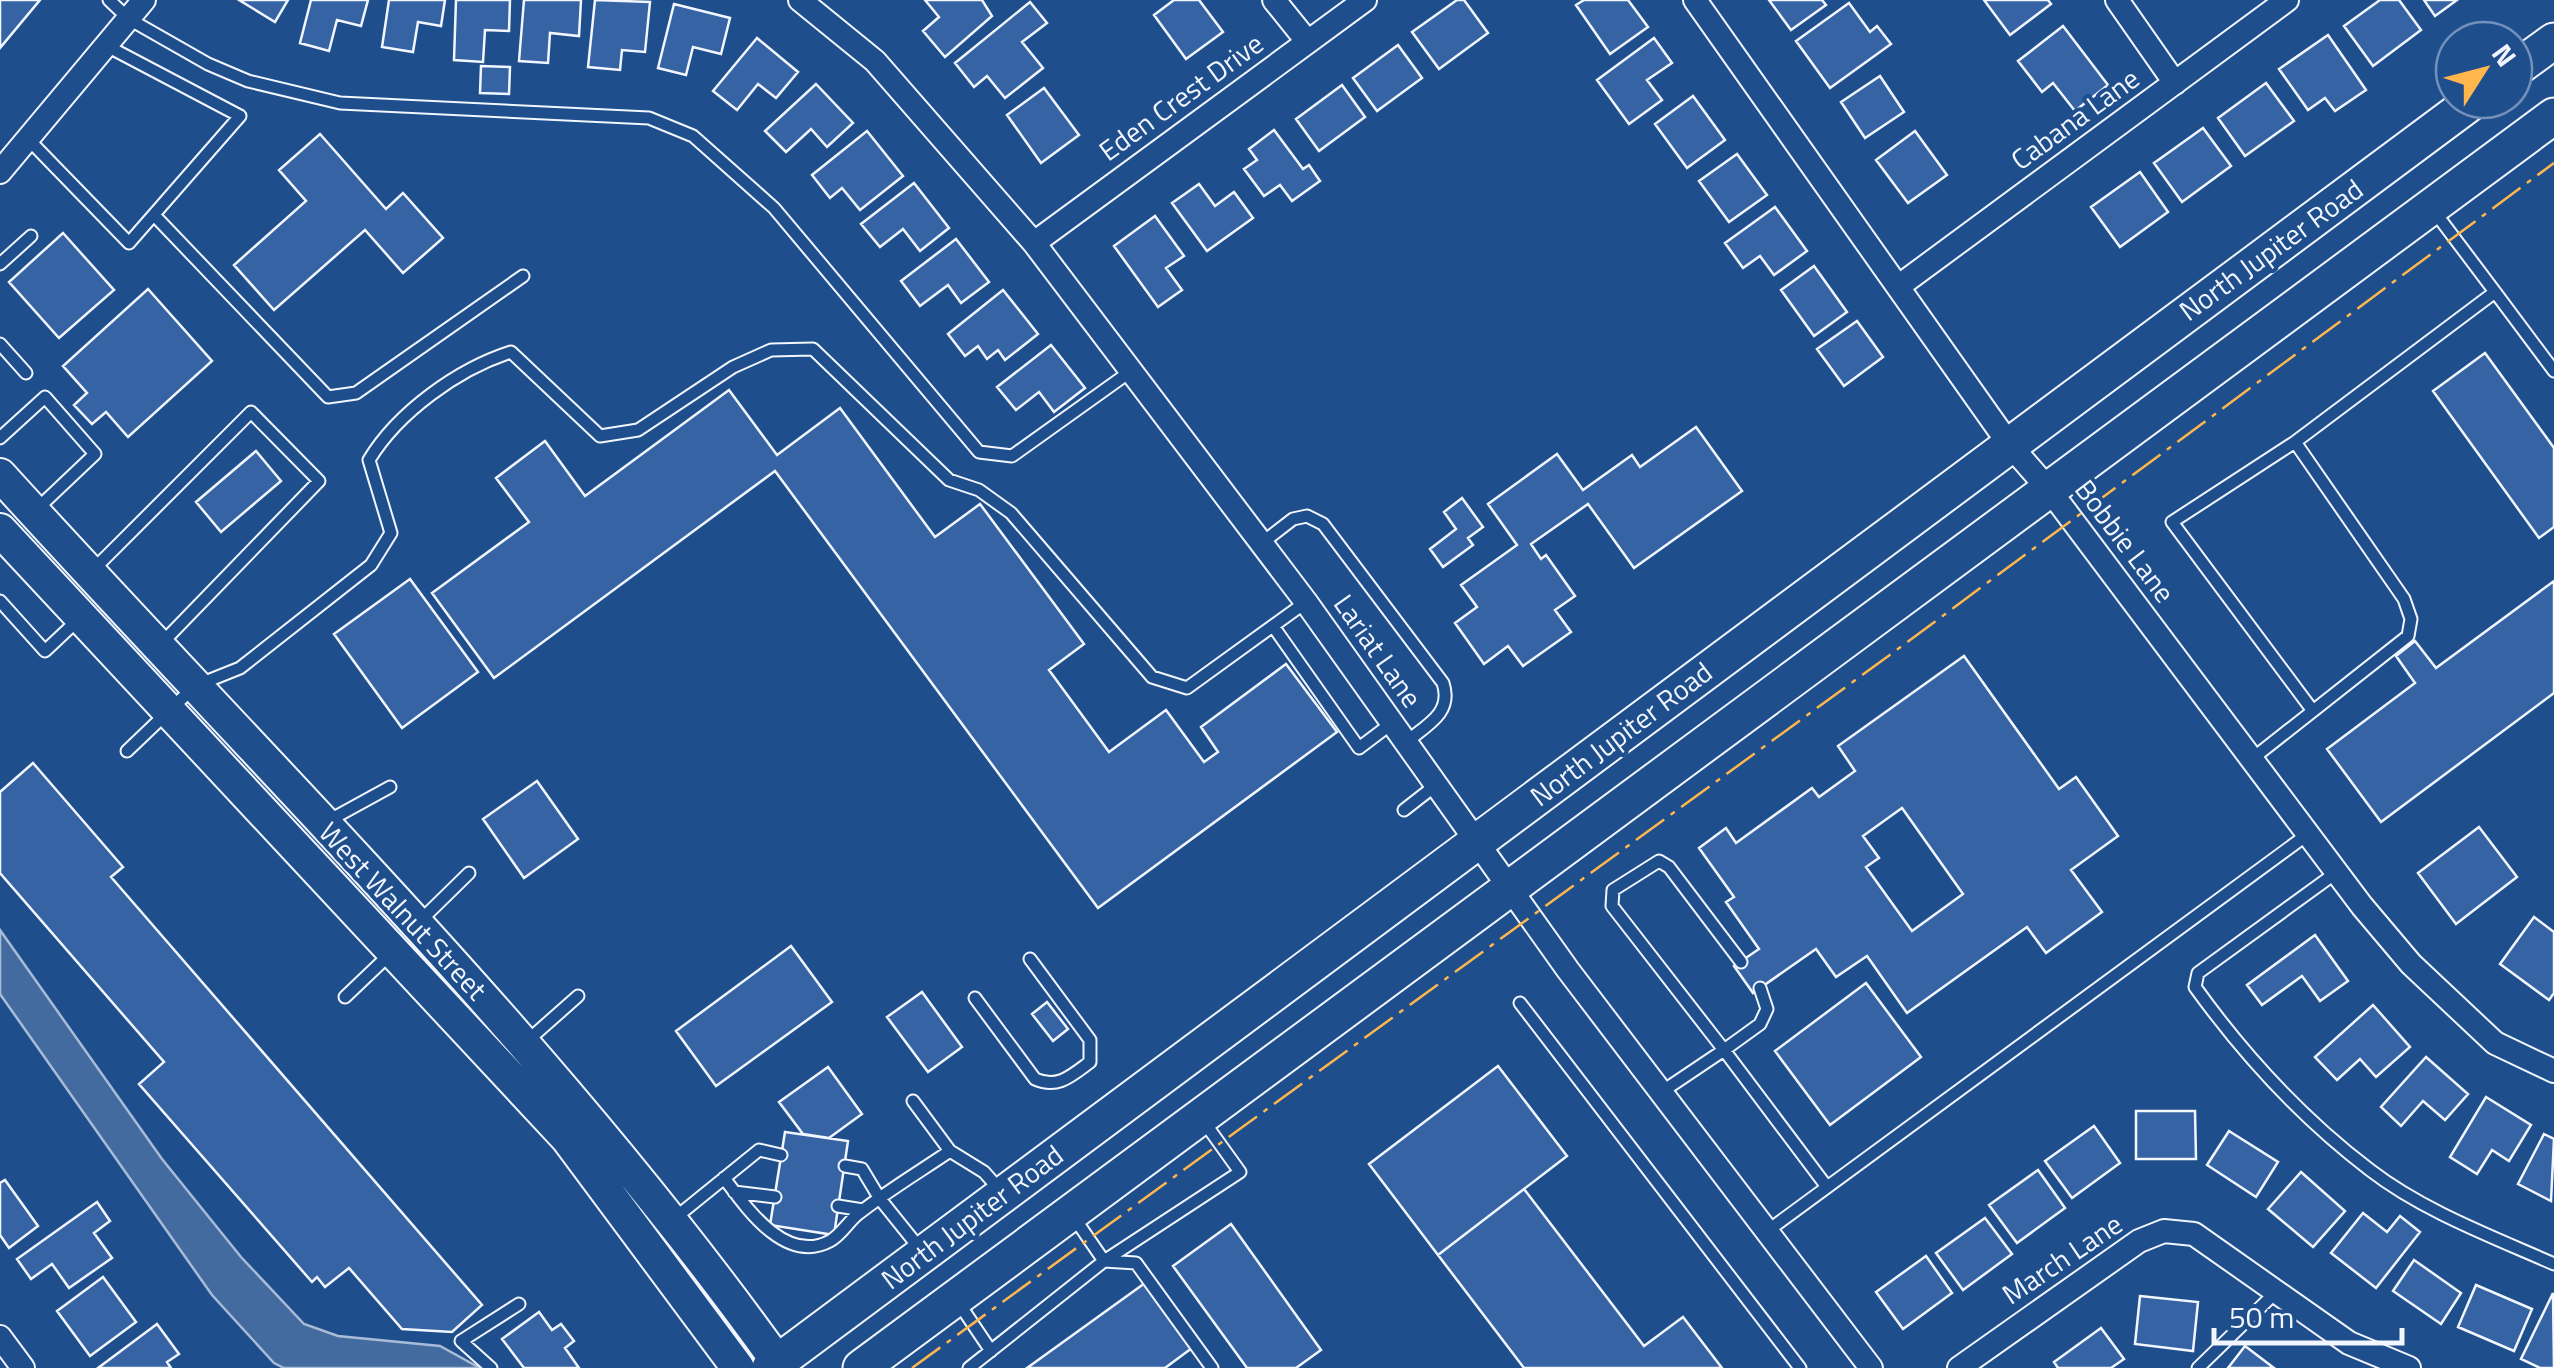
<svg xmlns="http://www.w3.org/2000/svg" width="2554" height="1368" font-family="'Titillium Web',sans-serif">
	<rect width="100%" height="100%" fill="#1f4e8c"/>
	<!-- water -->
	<path fill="#446ba0" stroke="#a8bbd7" stroke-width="2.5" d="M0 930 162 1159 241 1257 304 1324 338 1336 440 1346 480 1368H284L274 1363 212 1295 0 994Z"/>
	<!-- building -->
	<path fill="#3563a3" stroke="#f2f6ff" stroke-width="2.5" fill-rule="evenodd" d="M0 0H40L0 48Z
		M239 0H288L275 22Z
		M311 0H368L361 26 337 20 329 51 300 43Z
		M389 0H445L441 26 418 22 413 52 382 47Z
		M456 0H510L509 31 485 30 483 62 454 60Z
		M524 0H581L579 36 550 33 548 63 519 61Z
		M595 0 650 2 645 52 622 50 620 70 588 67Z
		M925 0H982L992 16 945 57 923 31 939 17Z
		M1174 0H1199L1223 32 1186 59 1154 15Z
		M1457 0H1464L1488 33 1439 69 1412 32Z
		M1584 0H1628L1648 27 1610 54 1576 5Z
		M1769 0H1822L1826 5 1791 30Z
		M1984 0H2048L2051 4 2010 35Z
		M2380 0H2399L2421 30 2373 66 2344 26Z
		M2424 0H2457L2435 16Z
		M1030 2 1047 23 1022 42 1043 68 1005 98 987 76 974 87 955 63Z
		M1849 3 1870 32 1877 26 1891 44 1830 88 1796 41Z
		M674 4 730 18 721 54 693 47 686 75 658 68Z
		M2063 26 2108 85 2075 111 2053 83 2042 92 2018 61Z
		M2328 35 2366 90 2335 111 2325 98 2308 110 2279 69Z
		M757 38 798 72 776 98 758 84 737 110 713 91Z
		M1654 38 1672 63 1647 80 1662 100 1629 124 1597 80Z
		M1398 45 1422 78 1377 111 1353 78Z
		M481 66 510 67 509 94 480 93Z
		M1880 76 1904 112 1865 138 1841 102Z
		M2266 83 2294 121 2245 156 2218 118Z
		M816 84 853 123 827 147 811 129 786 152 765 131Z
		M1342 85 1365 117 1319 151 1296 119Z
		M1044 88 1079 135 1041 163 1007 115Z
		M1693 96 1725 140 1687 168 1655 124Z
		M2203 128 2231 166 2182 202 2154 163Z
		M1274 130 1303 169 1309 165 1320 181 1292 201 1280 185 1264 196 1244 169 1257 160 1249 149Z
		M867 131 903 176 860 210 842 188 830 198 812 175Z
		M1915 131 1947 175 1908 203 1876 160Z
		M320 134 386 209 403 193 443 238 403 273 365 230 274 310 234 265 306 201 279 170Z
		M1737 154 1767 195 1729 222 1699 181Z
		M2140 172 2168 212 2120 247 2091 207Z
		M914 183 949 228 920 251 903 229 880 247 861 224Z
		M1199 184 1215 206 1234 192 1253 218 1207 251 1172 203Z
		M1775 207 1807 251 1774 275 1760 256 1743 268 1725 243Z
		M1155 216 1184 256 1166 268 1182 290 1158 307 1114 246Z
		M63 233 114 290 59 338 9 282Z
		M956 239 989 282 961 303 948 285 920 306 901 281Z
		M1814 266 1847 312 1814 336 1781 290Z
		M148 289 212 361 128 437 106 412 92 424 74 405 87 393 63 366Z
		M1003 290 1038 334 1005 360 998 350 987 359 978 346 965 356 948 334Z
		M1857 321 1883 357 1844 386 1817 349Z
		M1051 345 1085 388 1054 412 1039 392 1016 410 997 387Z
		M2485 353 2554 448V527L2539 538 2433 391Z
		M729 390 777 455 840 408 935 537 980 504 1084 644 1049 670 1109 752 1166 710 1204 762 1218 752 1201 727 1286 664 1337 732 1098 908 775 471 494 678 432 593 529 522 496 478 545 441 585 496Z
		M1696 427 1742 491 1634 568 1588 504 1531 544 1541 559 1546 555 1575 596 1555 610 1571 632 1523 666 1508 646 1484 664 1455 623 1477 607 1461 585 1517 545 1488 504 1557 454 1583 490 1632 455 1640 467Z
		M256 451 281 481 221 532 196 502Z
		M1462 498 1483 527 1468 538 1473 545 1443 567 1430 549 1456 529 1444 512Z
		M410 579 478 672 402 728 334 634Z
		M2554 581V693L2381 822 2327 749 2415 683 2396 656 2415 641 2436 668Z
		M1964 656 2059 789 2076 777 2118 836 2071 870 2102 912 2046 953 2027 927 1907 1013 1867 956 1836 977 1816 949 1753 993 1734 966 1759 949 1726 902 1734 897 1699 848 1726 828 1736 843 1812 788 1819 797 1855 771 1838 746ZM1902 808 1963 894 1912 931 1866 867 1879 858 1863 836Z
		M33 763 123 867 111 877 482 1305 452 1332 402 1329 349 1268 325 1287 317 1277 312 1282 139 1084 164 1062 0 873V792Z
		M537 781 578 839 524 878 483 819Z
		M2479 827 2517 877 2456 924 2418 873Z
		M2534 917 2554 932V993L2549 1000 2500 964Z
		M2315 935 2348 981 2320 1001 2302 976 2262 1005 2247 985Z
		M791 946 832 1002 716 1086 676 1031Z
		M1866 983 1921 1057 1830 1125 1775 1051Z
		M922 992 962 1047 928 1072 887 1017Z
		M1047 1002 1068 1029 1053 1041 1032 1014Z
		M2373 1005 2410 1047 2376 1077 2360 1059 2337 1080 2315 1057Z
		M2426 1057 2468 1094 2445 1120 2423 1101 2401 1126 2381 1107Z
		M1498 1066 1567 1156 1438 1255 1369 1164Z
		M828 1067 862 1114 829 1138 803 1134 779 1102Z
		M2486 1097 2531 1125 2509 1161 2492 1150 2477 1174 2450 1157Z
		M2136 1111H2195L2196 1159H2136Z
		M2094 1126 2120 1163 2072 1198 2045 1161Z
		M2229 1131 2278 1162 2256 1197 2207 1165Z
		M785 1132 848 1141 834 1235 770 1225Z
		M2544 1134 2554 1139 2551 1201 2518 1184Z
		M2038 1170 2065 1208 2017 1243 1989 1205Z
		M2301 1172 2345 1211 2313 1247 2268 1209Z
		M5 1180 38 1226 9 1248 0 1235V1183Z
		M1524 1189 1644 1346 1683 1317 1722 1368H1524L1438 1255Z
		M97 1202 110 1221 94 1233 112 1258 69 1288 52 1264 31 1279 17 1259Z
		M2363 1213 2387 1232 2400 1216 2420 1232 2376 1288 2331 1253Z
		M1985 1218 2012 1254 1963 1290 1936 1253Z
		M1231 1224 1321 1350 1296 1368H1247L1173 1266Z
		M1926 1256 1952 1293 1903 1329 1876 1292Z
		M2414 1260 2461 1293 2441 1324 2393 1291Z
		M103 1277 136 1322 90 1356 57 1311Z
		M1145 1283 1192 1348 1165 1368H1027Z
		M2476 1285 2532 1309 2514 1351 2458 1327Z
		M2553 1293 2554 1368H2540L2521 1359Z
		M2140 1296 2198 1302 2193 1351 2135 1344Z
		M539 1312 552 1330 561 1324 574 1341 565 1348 579 1368H524L502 1339Z
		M157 1324 179 1354 167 1362 171 1368H98Z
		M2101 1328 2124 1359 2111 1368H2058L2054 1362Z
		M2245 1346 2274 1368H2228Z"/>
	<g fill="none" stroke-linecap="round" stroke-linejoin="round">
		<!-- service casing -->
		<g stroke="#f2f6ff" stroke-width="15">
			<path id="service" d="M109 0 129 19 208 64 248 81 340 103 649 118 693 136 774 208 979 452 1012 456 1131 371
				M30 141 129 243 240 116 107 46
				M154 215 328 397 356 393 523 276
				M0 264 31 236
				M2495 292 2554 371
				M0 344 26 373
				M0 438 45 397 95 454 37 509
				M1262 543 1293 519 1307 516 1323 524 1443 683C1453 713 1427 725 1406 742
				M93 570 251 412 319 481 162 643
				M0 601 45 651 80 618
				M1273 626 1359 748 1392 723
				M2313 711 2172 522 2295 442 2495 292 2434 211
				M127 751 195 686 240 668 371 565 391 533 369 460C398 412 458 369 511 352L600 436 638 430 733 367 771 350 813 349 949 480 979 490 1011 513 1152 677 1187 688 1306 602
				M2252 759 2408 636 2411 619 2404 599 2295 442
				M1404 810 1436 785
				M328 821 390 787
				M2337 872 2198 973 2195 987C2244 1055 2303 1119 2370 1170 2423 1211 2493 1237 2554 1264
				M419 922 469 873
				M1741 962 1669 867 1659 861 1613 890 1612 906 1724 1050 1760 1024 1767 1009 1760 988
				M345 997 389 955
				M975 998 1035 1079C1058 1089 1071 1076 1090 1062V1040L1030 959
				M1520 1003 1800 1368
				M525 1043 578 996
				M1660 1093 1724 1050 1827 1187
				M913 1101 950 1151 984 1172 1000 1190
				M845 1166 862 1169 880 1199 921 1250
				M724 1178C746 1207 785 1265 830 1241 841 1235 848 1222 858 1214 887 1191 919 1172 950 1151
				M734 1192 775 1197
				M838 1206 863 1210
				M1073 1216 1104 1261 1136 1263 1212 1368
				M675 1218 759 1150 781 1155
				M1766 1232 2308 834
				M958 1302 991 1351
				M491 1368 461 1341 519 1304
				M969 1368 1104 1261 1240 1172 1202 1119
				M2198 1368 2274 1294"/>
		</g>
		<!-- minor casing -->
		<g stroke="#f2f6ff" stroke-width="26">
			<path id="minor" d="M800 0 875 61 1034 243 1306 602 1568 970 1871 1368
				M1274 0 1307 41
				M1695 0 2009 444 2051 492 2362 906 2411 964 2495 1043 2554 1071
				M2117 0 2175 83
				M0 172 144 0
				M1034 243 1365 0
				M1899 286 2287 0
				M0 1337 23 1368
				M1959 1368 2139 1241 2164 1231 2194 1234 2349 1343 2409 1368"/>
		</g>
		<!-- secondary casing -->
		<g stroke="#f2f6ff" stroke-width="36">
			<path id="secondary" d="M0 475C266 768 552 1045 782 1368
				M0 530 567 1138 738 1368"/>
		</g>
		<!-- primary casing -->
		<g stroke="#f2f6ff" stroke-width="39">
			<path id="primary" d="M2514 70 2554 41
				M770 1368 2474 100
				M861 1368 2554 116"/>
		</g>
		<!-- service -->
		<use href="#service" stroke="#1f4e8c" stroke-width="11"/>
		<!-- minor -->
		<use href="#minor" stroke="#1f4e8c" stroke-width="22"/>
		<!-- secondary -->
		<use href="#secondary" stroke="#1f4e8c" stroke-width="32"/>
		<!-- primary -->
		<use href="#primary" stroke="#1f4e8c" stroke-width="35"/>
		<!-- power -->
		<path stroke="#ffb74d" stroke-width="2.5" stroke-dasharray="35 8 5 8" stroke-linecap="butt" d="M912 1368 1902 646 2554 163"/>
	</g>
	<g text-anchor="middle" stroke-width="8" stroke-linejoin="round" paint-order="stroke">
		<!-- street labels -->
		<g font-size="28" fill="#f2f6ff" stroke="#1f4e8c">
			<text transform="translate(1181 97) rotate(-36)" y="10">Eden Crest Drive</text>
			<text transform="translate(2075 119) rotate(-36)" y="10">Cabana Lane</text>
			<text transform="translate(2271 250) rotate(-36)" y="10">North Jupiter Road</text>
			<text transform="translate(2125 541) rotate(53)" y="10">Bobbie Lane</text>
			<text transform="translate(1378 651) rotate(55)" y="10">Lariat Lane</text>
			<text transform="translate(1621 734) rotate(-37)" y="10">North Jupiter Road</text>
			<text transform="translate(403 911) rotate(47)" y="10">West Walnut Street</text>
			<text transform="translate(972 1217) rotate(-37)" y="10">North Jupiter Road</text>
			<text transform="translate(2062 1259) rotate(-34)" y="10">March Lane</text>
		</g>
	</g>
	<!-- north arrow -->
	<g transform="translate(2484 70) rotate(54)"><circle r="48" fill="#1f4e8c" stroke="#7391ba" stroke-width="2.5"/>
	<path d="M0-8L18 38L0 25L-18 38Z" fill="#ffb74d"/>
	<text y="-15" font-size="28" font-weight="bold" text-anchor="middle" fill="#f2f6ff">N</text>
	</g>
	<!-- scale -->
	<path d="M2214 1328v15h188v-15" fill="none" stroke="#f2f6ff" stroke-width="5"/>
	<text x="2229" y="1328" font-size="30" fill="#f2f6ff" stroke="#1f4e8c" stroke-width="8" paint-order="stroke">50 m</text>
</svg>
